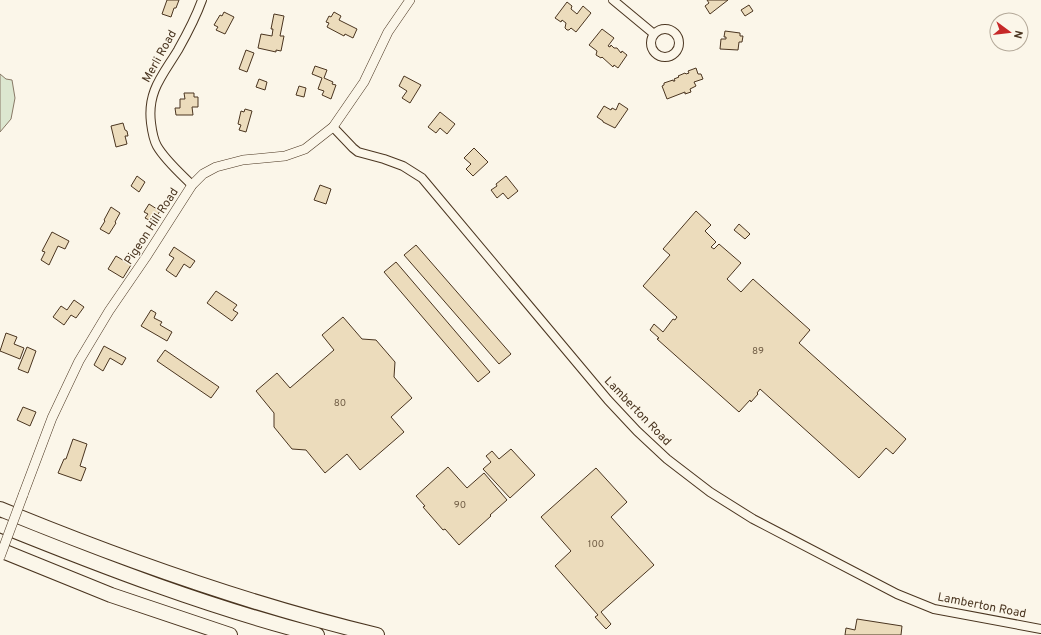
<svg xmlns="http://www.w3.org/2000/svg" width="1041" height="635" font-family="Overpass,sans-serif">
	<rect width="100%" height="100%" fill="#fbf6e9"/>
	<!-- green -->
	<path fill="#dce7d0" stroke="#887966" d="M0 74 6 79 12 80 15 98 11 119 0 132Z"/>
	<!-- building -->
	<path fill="#ecdcbc" stroke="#4a3520" d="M167 0H179L176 8H174L171 17 162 14Z
		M707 0H728L710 14 705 6 709 3Z
		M567 2 572 6 571 9 577 14 583 6 591 13 576 32 571 28 569 30H567L565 28 566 23 562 20 561 22 555 18Z
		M749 5 753 11 745 16 741 10Z
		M224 12 234 17 225 34 216 30 218 27 214 25 220 15 222 16Z
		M334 12 341 16 339 20 357 29 353 38 345 34 344 36 327 27 329 23 326 22 329 16 331 17Z
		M274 14 284 16 280 36H284L281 51 276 50V52L258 48 261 34 272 36 273 29H271Z
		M602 29 614 38 608 46 610 47 611 45 614 48H617L621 53 622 51 627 55 618 68 614 65 613 67 602 57 601 58 596 55 597 51 589 45Z
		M725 31 740 33V36H743L742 42H739L738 50 720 49 721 39H726V37H724Z
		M246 50 254 53 247 72 239 69Z
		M315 66 327 70 324 78 333 82 332 84 336 85 331 99 322 95 324 91 318 89 322 78 312 74Z
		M696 68 698 74H701L703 79 694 82 696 86 690 89 691 92 685 94V92L667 99 662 86 664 85V83L673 80V81H675L674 79 679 77 678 76 685 73 686 74 689 73 688 71Z
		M404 76 421 85 410 103 402 98 407 91 399 86Z
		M259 79 267 82 265 90 256 87Z
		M299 86 306 88 304 97 296 95Z
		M184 93H194V97H198V107H192L193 115H176L175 108H180V99H185Z
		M619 103 628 109 615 128 603 122V121L597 117 604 106 611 110 612 108 616 110Z
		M245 109 252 111 246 132 239 130 241 125 238 124 241 111 244 112Z
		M440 112 455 124 447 134 440 128 436 133 428 127Z
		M123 123 125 130 127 131 128 136H125L127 144 116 147 111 126Z
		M474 148 488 162 473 176 466 169 471 164 464 158Z
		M137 176 145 182 139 192 131 186Z
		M506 176 518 191 508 199 503 193 497 198 491 190 497 186 496 184Z
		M320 185 331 189 326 204 314 200Z
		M149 204 160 211 153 222 145 218 148 214 144 212Z
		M111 207 120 213 115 222 116 223 109 234 100 229 105 221 104 220Z
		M696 211 711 225 705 231 716 242 711 247 714 249 719 244 741 263 727 279 741 292 753 279 810 330 799 343 906 439 893 454 886 448 859 478 760 389 757 393 758 394 751 402 750 400 739 412 657 339 659 338 650 330 654 324 663 332 673 319 675 320 677 317 643 286 670 255 663 249Z
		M739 224 750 234 745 239 734 230Z
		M52 232 69 241 65 249 58 246 49 265 41 260 45 252 42 251Z
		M416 245 511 354 499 364 404 255Z
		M174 247 195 261 190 268 184 264 176 277 166 270 174 258 169 255Z
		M116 256 131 265 123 278 108 269Z
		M396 262 490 372 478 382 384 272Z
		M216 291 237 305 233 310 238 313 232 321 207 303Z
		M74 300 84 307 76 318 71 315 64 325 53 317 61 306 67 310Z
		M151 310 156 313 154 318 162 322 160 325 172 332 167 341 141 326Z
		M343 317 362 339 376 340 395 362 394 377 412 398 391 417 404 432 360 470 347 454 325 473 306 450 292 449 274 427V413L256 391 277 373 290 388 334 350 322 335Z
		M6 333 17 337 14 344 24 348 20 359 0 351Z
		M104 346 126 358 122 365 110 358 103 371 94 365Z
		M27 347 36 351 28 373 18 369Z
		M165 350 219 387 211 398 157 361Z
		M23 407 36 412 30 426 17 420Z
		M73 439 87 444 80 466 86 468 81 481 58 473 64 459H66Z
		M511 449 535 475 510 498 483 469 491 462 486 456 492 451 499 459Z
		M448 467 467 488 484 473 507 500 490 515 491 516 459 545 445 529 443 530 423 507 425 506 416 496Z
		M596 468 627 502 611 517 654 565 601 612 611 624 606 629 595 617 598 615 555 566 571 551 541 517Z
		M857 619 902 626 901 635H845L846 628 855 630Z"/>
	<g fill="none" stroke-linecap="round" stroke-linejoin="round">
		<!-- minor casing -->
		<g stroke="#4a3520" stroke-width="10">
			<path id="minor" d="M613 0 654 34
				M651 43a14 14 0 1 1 28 0a14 14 0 1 1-28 0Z
				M333 127 353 148 358 152 384 159 403 166 422 178 608 400 637 431 667 459 710 492 753 519 897 594 934 609 1041 629
				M192 185C181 174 165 160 157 146 153 139 152 131 151 123 147 91 163 75 178 50 187 34 196 17 202 0"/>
		</g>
		<!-- tertiary casing -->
		<g stroke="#4a3520" stroke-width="10">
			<path id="tertiary" d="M23 495 52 418 79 361 109 311 146 257 192 185 203 174 216 167 243 160 285 156 305 149 333 127 364 82 388 32 410 0"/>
		</g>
		<!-- motorway casing -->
		<g stroke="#4a3520" stroke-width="16">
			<path id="motorway" d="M0 509C124 560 247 604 377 635
				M0 525C104 567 208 607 317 635
				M0 550 111 595 230 635"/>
		</g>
		<!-- minor -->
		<use href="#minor" stroke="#fbf6e9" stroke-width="8"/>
		<!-- tertiary -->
		<use href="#tertiary" stroke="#fbf6e9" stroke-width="9"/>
		<!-- motorway -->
		<use href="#motorway" stroke="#fbf6e9" stroke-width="14"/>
		<!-- tertiary-bridge casing -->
		<g stroke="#4a3520" stroke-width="10" stroke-linecap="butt">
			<path id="tertiary-bridge" d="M0 557 23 495"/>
		</g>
		<!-- tertiary-bridge -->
		<use href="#tertiary-bridge" stroke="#fbf6e9" stroke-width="9"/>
	</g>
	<g text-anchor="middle" stroke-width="3" stroke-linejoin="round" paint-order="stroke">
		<!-- number labels -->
		<g font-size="10" fill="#725f47">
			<text x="758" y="354">89</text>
			<text x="340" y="406">80</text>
			<text x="460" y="508">90</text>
			<text x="596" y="547">100</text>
		</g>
		<!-- street labels -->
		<g font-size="12" fill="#4a3520" stroke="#fbf6e9">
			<text transform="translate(159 56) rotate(-61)" y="4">Merli Road</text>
			<text transform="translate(151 226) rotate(-57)" y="4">Pigeon Hill Road</text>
			<text transform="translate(638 411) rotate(46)" y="4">Lamberton Road</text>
			<text transform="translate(982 605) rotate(11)" y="4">Lamberton Road</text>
		</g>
	</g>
	<!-- north arrow -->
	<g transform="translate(1009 32) rotate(105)"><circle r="19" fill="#fbf6e9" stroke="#b4a999"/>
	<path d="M0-3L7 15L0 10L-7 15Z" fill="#c62828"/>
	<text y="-6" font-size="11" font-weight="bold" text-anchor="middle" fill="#4a3520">N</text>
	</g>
</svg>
